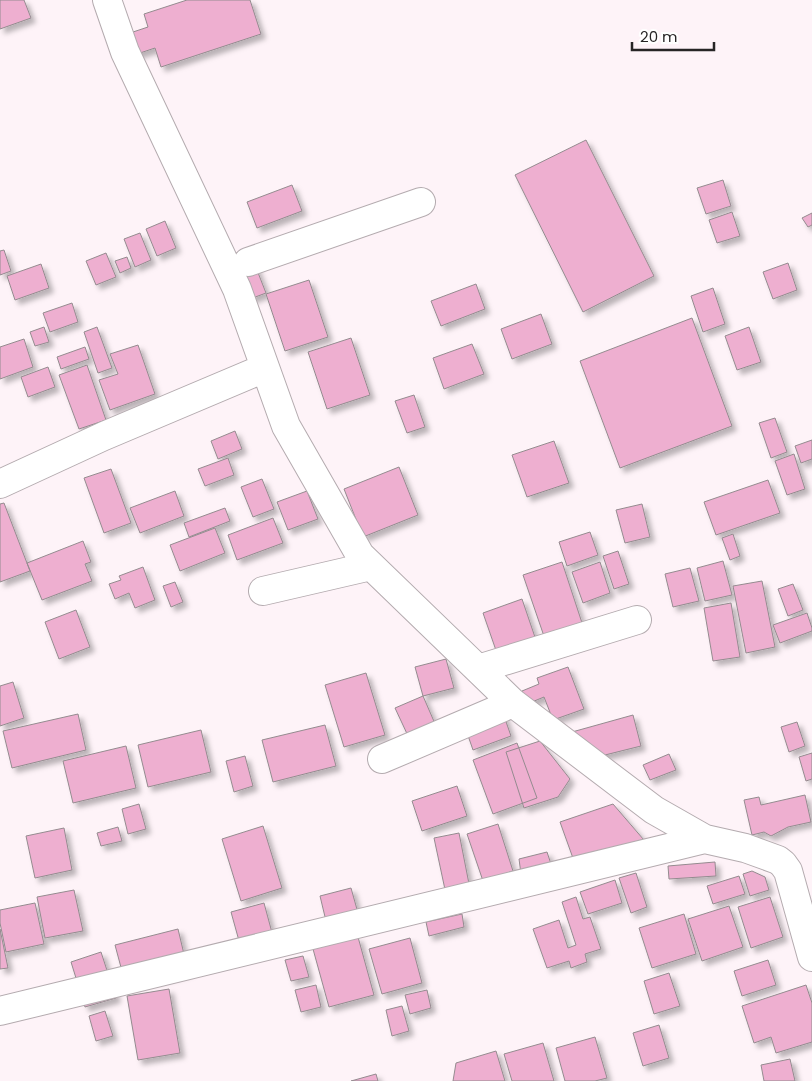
<svg xmlns="http://www.w3.org/2000/svg" width="812" height="1081" font-family="Poppins,sans-serif">
	<defs>
		<filter id="shadow"><feDropShadow dx="4.5" dy="4.5" stdDeviation="2.5" flood-color="#0004"/></filter>
	</defs>
	<rect width="100%" height="100%" fill="#fef3f8"/>
	<!-- building -->
	<path fill="#eeafd0" stroke="#948b8f" filter="url(#shadow)" d="M0 0H24L31 18 0 29Z
		M187 0H250L261 34 161 67 155 48 131 56 124 35 148 27 144 14Z
		M586 140 654 276 583 312 515 175Z
		M723 180 731 206 706 214 697 188Z
		M292 185 302 211 257 228 247 202Z
		M732 212 740 236 717 243 709 220Z
		M812 213V225L808 227 802 218Z
		M165 221 176 248 157 256 146 229Z
		M140 233 151 260 135 267 124 239Z
		M4 250 11 271 0 275V251Z
		M106 253 116 277 96 285 86 261Z
		M127 257 131 268 120 273 115 261Z
		M788 263 797 290 773 299 763 272Z
		M41 264 49 288 15 300 7 276Z
		M255 265 266 293 250 299 238 272Z
		M309 280 328 337 285 351 266 294Z
		M476 284 485 309 441 326 431 301Z
		M713 288 725 324 703 332 691 296Z
		M72 303 78 322 50 332 43 313Z
		M541 314 552 344 512 359 501 329Z
		M692 318 732 426 620 468 580 361Z
		M44 327 49 342 35 346 30 332Z
		M97 327 112 368 98 373 84 332Z
		M749 327 761 362 737 370 725 336Z
		M351 338 370 395 327 409 308 352Z
		M24 339 33 367 0 379V347Z
		M472 344 484 374 444 389 433 358Z
		M138 345 155 394 110 410 99 380 118 374 110 354Z
		M85 347 89 359 61 369 57 357Z
		M87 365 106 420 79 429 59 375Z
		M48 367 55 387 28 397 21 377Z
		M414 395 425 427 407 433 395 401Z
		M775 418 787 452 771 458 759 423Z
		M235 431 242 449 218 459 211 441Z
		M812 440V459L801 463 795 446Z
		M554 441 569 483 527 497 512 455Z
		M794 454 805 489 787 495 775 461Z
		M228 458 234 475 205 486 198 469Z
		M399 467 418 515 363 537 344 489Z
		M111 469 131 523 104 533 84 478Z
		M262 479 274 509 253 517 241 487Z
		M768 480 780 513 716 535 704 502Z
		M175 491 184 516 140 533 130 508Z
		M307 491 318 519 288 530 277 502Z
		M4 503 30 571 0 582V504Z
		M642 504 650 537 625 543 616 510Z
		M225 508 230 521 189 537 184 523Z
		M273 518 283 543 237 560 228 535Z
		M215 528 225 553 180 571 170 545Z
		M590 532 598 555 567 566 559 542Z
		M733 534 740 556 730 560 722 538Z
		M83 541 91 562 85 564 92 581 42 600 27 563Z
		M618 551 629 584 614 589 603 556Z
		M723 561 732 595 705 601 697 568Z
		M562 562 585 632 547 645 523 575Z
		M600 562 610 593 583 603 572 572Z
		M143 567 155 600 135 608 129 593 115 599 109 584 121 580 119 576Z
		M690 568 699 601 673 607 665 574Z
		M762 581 775 647 746 653 733 586Z
		M175 582 183 602 171 607 163 586Z
		M793 584 803 610 788 616 778 589Z
		M522 599 538 646 499 659 483 613Z
		M731 603 740 657 713 661 704 608Z
		M76 610 90 647 59 659 45 622Z
		M807 613 812 628V631L780 643 773 625Z
		M446 659 454 688 423 696 415 667Z
		M568 667 584 709 553 720 544 697 527 704 522 691 539 684 537 678Z
		M366 673 385 735 344 747 325 685Z
		M13 682 24 718 0 726V686Z
		M423 696 436 726 409 738 395 708Z
		M503 713 511 736 473 750 465 727Z
		M78 714 86 750 12 768 3 731Z
		M633 715 641 746 601 756 572 732Z
		M797 722 805 746 789 752 781 727Z
		M325 725 336 766 273 782 262 740Z
		M201 730 211 772 148 787 138 745Z
		M540 741 570 779 558 797 524 808 506 752Z
		M517 743 537 798 493 814 473 760Z
		M126 746 136 788 73 803 63 761Z
		M812 753V779L806 781 799 757Z
		M669 754 676 770 650 780 643 765Z
		M245 756 253 786 234 792 226 761Z
		M457 786 467 816 422 831 412 801Z
		M805 795 811 822 788 827 771 836 764 832 752 835 744 800 759 797 761 805Z
		M139 804 146 829 128 834 122 809Z
		M613 804 650 847 574 861 560 822Z
		M498 824 513 871 483 881 467 834Z
		M263 826 282 888 241 901 222 839Z
		M118 827 122 841 101 846 97 833Z
		M64 828 72 870 35 878 26 836Z
		M459 833 471 894 447 899 434 838Z
		M547 852 551 864 521 874 519 859Z
		M715 862 716 876 669 879 668 866Z
		M752 871 765 877 769 890 750 896 743 874Z
		M636 873 647 907 631 913 619 878Z
		M739 876 745 894 713 904 707 886Z
		M615 880 622 903 588 914 580 892Z
		M351 888 358 913 326 921 320 896Z
		M74 890 83 931 45 938 37 897Z
		M576 897 583 919 590 917 601 949 585 954 587 962 571 968 569 961 547 968 533 929 559 920 568 948 576 945 562 902Z
		M770 897 783 937 751 948 738 907Z
		M35 903 44 944 6 952 0 923V910Z
		M264 903 274 940 241 948 231 912Z
		M729 906 743 947 702 961 688 919Z
		M462 914 464 927 429 936 426 922Z
		M684 914 696 954 652 968 639 928Z
		M0 929 8 968 0 969Z
		M178 929 188 971 126 986 115 945Z
		M358 937 374 995 329 1007 313 949Z
		M410 938 422 983 382 994 369 949Z
		M101 952 116 998 85 1007 71 962Z
		M303 956 309 977 291 981 285 960Z
		M768 960 776 985 742 996 734 971Z
		M669 973 680 1006 654 1014 644 981Z
		M316 985 321 1007 301 1012 295 990Z
		M806 985 812 1003V1042L776 1053 771 1037 754 1043 742 1006Z
		M169 989 180 1053 138 1060 127 996Z
		M427 990 431 1008 410 1014 405 995Z
		M402 1006 409 1031 392 1036 386 1010Z
		M105 1011 113 1036 96 1041 89 1016Z
		M659 1025 669 1058 643 1066 633 1033Z
		M595 1037 607 1078 595 1081H565L556 1048Z
		M543 1043 554 1081H512L504 1054Z
		M496 1051 505 1081H453L456 1063Z
		M790 1059 795 1081H764L761 1065Z
		M376 1074 378 1081H351Z"/>
	<g fill="none" stroke-linecap="round" stroke-linejoin="round">
		<!-- minor casing -->
		<g stroke="#b4abaf" stroke-width="30">
			<path id="minor" d="M107 0 125 52 237 289 286 426 360 555 513 703 654 810 705 839 745 848 778 860 783 864 788 871 812 957
				M248 262 421 202
				M0 484 104 436 265 368
				M263 591 371 566
				M478 669 637 620
				M382 759 513 703
				M0 1011 705 839"/>
		</g>
		<!-- minor -->
		<use href="#minor" stroke="#fff" stroke-width="28"/>
	</g>
	<!-- scale -->
	<path d="M632 42v8h82v-8" fill="none" stroke="#272425" stroke-width="2.5"/>
	<text x="640" y="42" font-size="15" fill="#272425" stroke="#ffffff" stroke-width="4" paint-order="stroke">20 m</text>
</svg>
